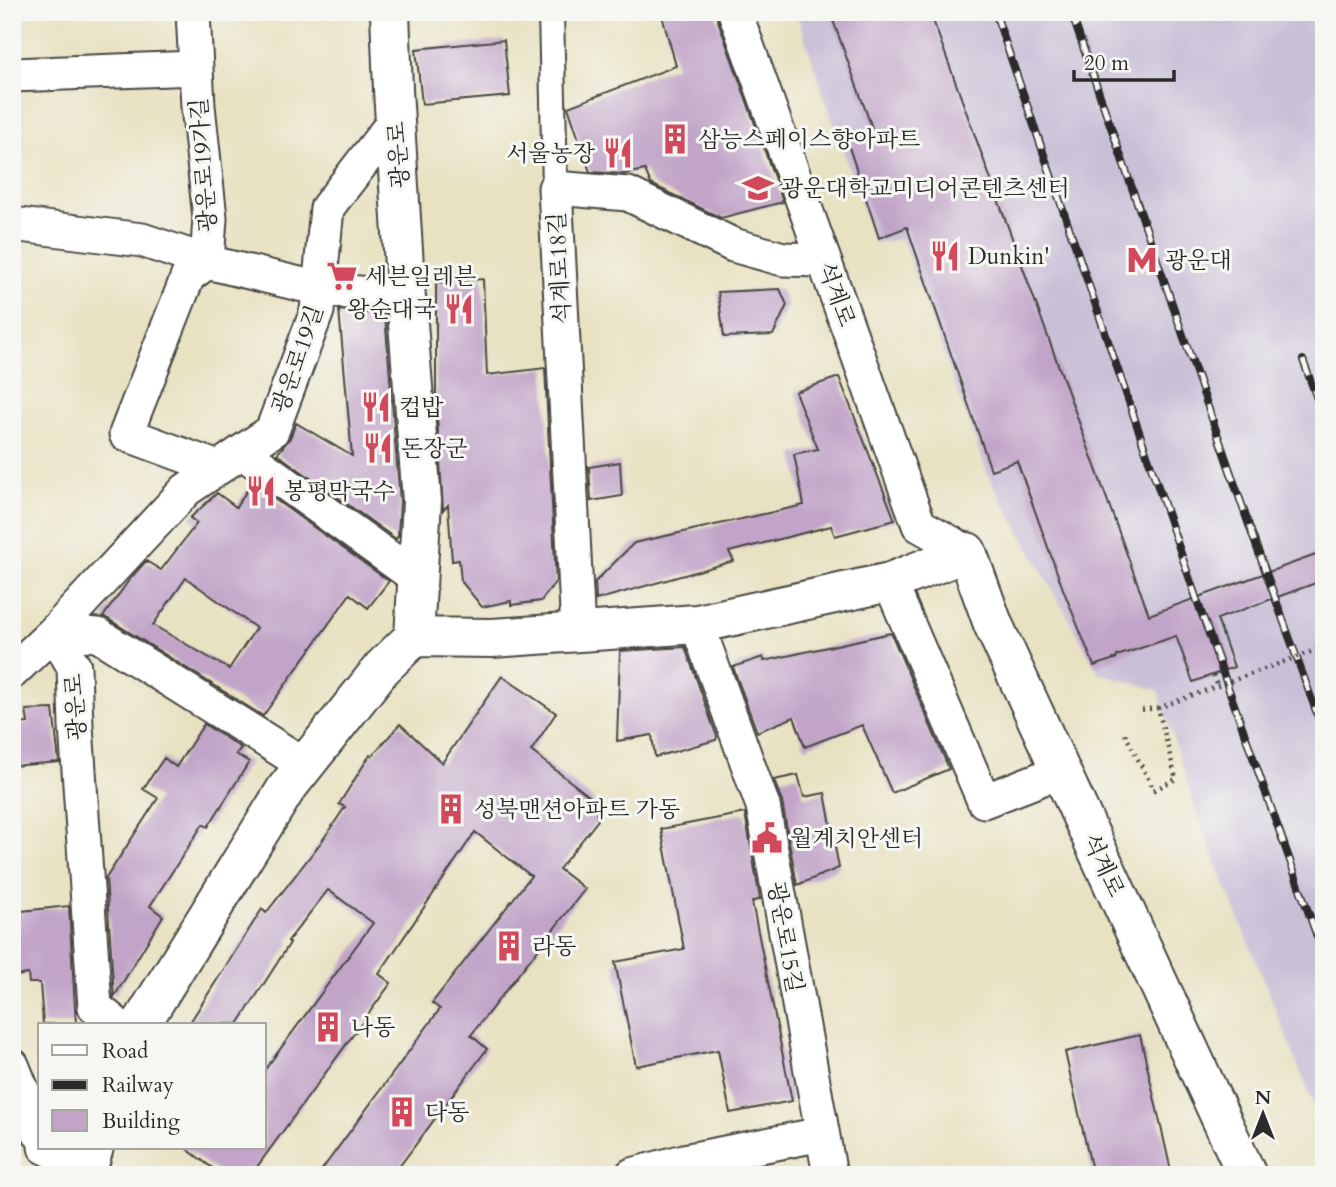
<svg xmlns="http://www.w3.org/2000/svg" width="1336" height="1187" font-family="Cardo,'Noto Serif KR',serif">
	<rect width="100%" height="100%" fill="#f6f6f2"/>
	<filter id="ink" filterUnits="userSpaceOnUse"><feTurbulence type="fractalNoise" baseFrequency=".0143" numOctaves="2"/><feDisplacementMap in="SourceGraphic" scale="14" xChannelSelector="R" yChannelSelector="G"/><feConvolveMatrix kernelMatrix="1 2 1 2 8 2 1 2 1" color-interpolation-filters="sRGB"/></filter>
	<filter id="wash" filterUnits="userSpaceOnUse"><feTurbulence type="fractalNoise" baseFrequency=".00686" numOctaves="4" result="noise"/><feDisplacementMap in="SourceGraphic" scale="28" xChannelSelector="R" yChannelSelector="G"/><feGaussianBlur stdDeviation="1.57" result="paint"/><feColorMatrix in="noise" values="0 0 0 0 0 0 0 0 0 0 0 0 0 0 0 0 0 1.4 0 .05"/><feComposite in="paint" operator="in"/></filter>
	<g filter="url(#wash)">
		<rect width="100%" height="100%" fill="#e8e2c2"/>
		<!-- industrial -->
		<path fill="#c9bfd7" d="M796 12H1324V1130L1198 817 1158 690 1099 673 987 473 902 239 874 243Z"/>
		<g id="blocks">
			<!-- building -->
			<path fill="#c1a4c8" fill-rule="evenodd" d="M661 12H716L717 18 783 202 721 218 651 184 645 170 625 174 590 172 568 107 676 66Z
				M830 12H930L1149 615 1324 552V580L1217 619 1234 667 1193 682 1176 636 1117 656V658L1094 666 1063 589 1017 461 991 470 907 227 879 238 846 138 872 128Z
				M504 40 510 96 422 104 416 49Z
				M483 279 487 375 545 368 556 581 541 601 511 605V601L482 607 461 581 459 560 452 561 448 505 443 510 436 400V283Z
				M780 289 787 305 773 335 724 337 718 292Z
				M339 310 385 315 400 501 398 536 396 539 277 454 290 438 296 423 352 456Z
				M839 377 895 520 835 536 831 526 729 552 734 561 596 600 595 582 634 543 804 505 794 454 818 449 795 392Z
				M620 462 622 496 591 501 589 467Z
				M252 483 389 581 368 608 350 594 263 716 108 619 103 617 129 580 146 561 161 570 197 523 190 518 217 493 236 507ZM186 578 256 628 229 669 153 625Z
				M891 633 949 769 892 793 862 725 805 747 794 717 757 732 733 667 763 657 764 661Z
				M685 647 717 737 716 740 655 757 652 735 617 741 620 651Z
				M502 676 556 713 531 751 593 799 598 820 559 869 585 889 471 1035 487 1049 393 1175H318L440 1009 432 1003 531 876 475 832 379 974 391 983 251 1175H222L184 1147H264V1071L373 923 328 890 288 941 290 943 238 1024H189L262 909 266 913 322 841 345 807 339 804 370 755 372 756 400 724 442 763Z
				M53 709 59 762 12 766V725L28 723 26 710Z
				M204 724 241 748 236 754 249 762 208 827 203 824 150 906 163 916 114 997 106 878 158 798 143 789 164 758 176 767Z
				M798 775 804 797 825 793 839 868 797 885 782 802 774 780Z
				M745 813 760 899 752 902 792 1101 730 1113 718 1050 636 1066 615 962 684 949 661 829Z
				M69 906 76 1024H43L40 983H29L28 974 15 976 12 950V912Z
				M1140 1035 1172 1175H1093L1065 1052Z"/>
		</g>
	</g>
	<g filter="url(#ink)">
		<use href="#blocks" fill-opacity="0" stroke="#474642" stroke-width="2"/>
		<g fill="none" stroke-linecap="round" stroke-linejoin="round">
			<!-- pedestrian casing -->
			<g stroke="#474642" stroke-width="28">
				<path id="pedestrian" d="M551 12 555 188"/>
			</g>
			<!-- minor casing -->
			<g stroke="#474642" stroke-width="37">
				<path id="minor" d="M193 12 198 106 210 218 207 262 188 276 126 434 218 468
					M735 12 919 525 967 552
					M12 75 196 68
					M12 224 142 240 207 262 320 289 406 298
					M242 452 417 578
					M890 582 984 801 1061 771
					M697 624 763 806 830 1175
					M578 631 555 188 628 194 733 245 783 259 824 260
					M54 632 74 667 76 726 95 1007 116 1024
					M54 632 98 635 305 765
					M12 672 54 632 186 490 272 431 317 311 327 208 396 119
					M12 1065 40 1134
					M45 1147 88 1167
					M632 1175 684 1161 822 1134"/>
			</g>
			<!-- tertiary casing -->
			<g stroke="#474642" stroke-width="42">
				<path id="tertiary" d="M414 637 492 638 697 624 890 582 967 552 993 624 1247 1175
					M141 1024 286 789 382 668 414 637 422 501 406 298 393 90 390 12
					M86 1175 94 1147"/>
			</g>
			<!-- path -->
			<path stroke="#474642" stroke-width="4.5" stroke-dasharray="2 5" stroke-linecap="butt" d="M1213 675 1218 686
				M1125 734 1154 790 1176 779 1158 708 1141 710"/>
			<!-- pedestrian -->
			<use href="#pedestrian" stroke="#fff" stroke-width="24"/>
			<!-- minor -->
			<use href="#minor" stroke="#fff" stroke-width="33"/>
			<!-- tertiary -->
			<use href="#tertiary" stroke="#fff" stroke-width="38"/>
			<!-- rail casing -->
			<g stroke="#2b2b2b" stroke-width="8">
				<path id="rail" d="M995 12 1199 606 1324 956
					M1071 12 1252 534 1324 733
					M1303 360 1324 418"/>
			</g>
			<!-- rail -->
			<use href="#rail" stroke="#f6f6f2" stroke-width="5" stroke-dasharray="16" stroke-linecap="butt"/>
			<!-- path-bridge -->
			<path stroke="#474642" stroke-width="4.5" stroke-dasharray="2 5" stroke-linecap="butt" d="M1158 708 1324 647"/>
		</g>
	</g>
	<!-- icons -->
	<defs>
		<g id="building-bare" transform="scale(2.415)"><path d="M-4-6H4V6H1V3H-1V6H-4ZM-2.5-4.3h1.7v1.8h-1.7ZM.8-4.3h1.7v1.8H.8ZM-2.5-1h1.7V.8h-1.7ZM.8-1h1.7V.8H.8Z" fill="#d1495b" stroke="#f6f6f2" stroke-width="2.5" paint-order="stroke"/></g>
		<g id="restaurant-bare" transform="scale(2.415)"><path d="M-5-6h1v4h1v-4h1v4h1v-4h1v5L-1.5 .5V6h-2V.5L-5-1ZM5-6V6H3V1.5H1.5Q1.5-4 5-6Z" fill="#d1495b" stroke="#f6f6f2" stroke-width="2.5" paint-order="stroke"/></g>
		<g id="university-bare" transform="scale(2.415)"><path d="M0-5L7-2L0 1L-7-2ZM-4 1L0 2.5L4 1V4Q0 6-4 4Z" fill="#d1495b" stroke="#f6f6f2" stroke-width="2.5" paint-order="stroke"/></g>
		<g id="metro-bare" transform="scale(2.415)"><path d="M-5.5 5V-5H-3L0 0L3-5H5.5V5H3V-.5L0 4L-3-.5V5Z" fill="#d1495b" stroke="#f6f6f2" stroke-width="2.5" paint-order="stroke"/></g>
		<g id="supermarket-bare" transform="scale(2.415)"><path d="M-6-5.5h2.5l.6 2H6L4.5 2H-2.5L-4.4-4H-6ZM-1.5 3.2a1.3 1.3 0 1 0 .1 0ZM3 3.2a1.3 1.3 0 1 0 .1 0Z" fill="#d1495b" stroke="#f6f6f2" stroke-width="2.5" paint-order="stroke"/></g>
		<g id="civic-bare" transform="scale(2.415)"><path d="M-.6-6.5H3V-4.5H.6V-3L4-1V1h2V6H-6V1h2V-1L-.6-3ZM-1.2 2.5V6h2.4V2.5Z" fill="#d1495b" stroke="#f6f6f2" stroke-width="2.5" paint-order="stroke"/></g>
	</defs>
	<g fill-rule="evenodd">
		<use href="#building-bare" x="675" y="139"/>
		<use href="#restaurant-bare" x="618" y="153"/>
		<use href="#university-bare" x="758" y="188"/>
		<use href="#restaurant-bare" x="945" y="256"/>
		<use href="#metro-bare" x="1142" y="260"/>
		<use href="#supermarket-bare" x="342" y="276"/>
		<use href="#restaurant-bare" x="459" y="309"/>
		<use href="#restaurant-bare" x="376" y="407"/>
		<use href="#restaurant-bare" x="378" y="448"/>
		<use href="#restaurant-bare" x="261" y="491"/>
		<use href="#building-bare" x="451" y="809"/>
		<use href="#civic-bare" x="767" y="838"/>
		<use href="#building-bare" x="509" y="946"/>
		<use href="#building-bare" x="328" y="1027"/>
		<use href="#building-bare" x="402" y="1112"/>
	</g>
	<g text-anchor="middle" stroke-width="6" stroke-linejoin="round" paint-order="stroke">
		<!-- poi labels -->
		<g font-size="23" fill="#2b2b2b" stroke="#f6f6f2" text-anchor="start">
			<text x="698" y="147">삼능스페이스향아파트</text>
			<text x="595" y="161" text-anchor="end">서울농장</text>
			<text x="781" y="196">광운대학교미디어콘텐츠센터</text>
			<text x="968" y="264">Dunkin'</text>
			<text x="1165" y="268">광운대</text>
			<text x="365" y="284">세븐일레븐</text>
			<text x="436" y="317" text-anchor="end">왕순대국</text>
			<text x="399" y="415">컵밥</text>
			<text x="401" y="456">돈장군</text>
			<text x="284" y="499">봉평막국수</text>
			<text x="474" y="817">성북맨션아파트 가동</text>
			<text x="790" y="846">월계치안센터</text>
			<text x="532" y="954">라동</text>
			<text x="351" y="1035">나동</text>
			<text x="425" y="1120">다동</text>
		</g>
		<!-- street labels -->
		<g font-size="23" fill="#2b2b2b" stroke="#f6f6f2">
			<text transform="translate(398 155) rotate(-94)" y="8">광운로</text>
			<text transform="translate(203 165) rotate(-94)" y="8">광운로19가길</text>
			<text transform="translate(559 268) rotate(-93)" y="8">석계로18길</text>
			<text transform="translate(837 294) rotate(70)" y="8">석계로</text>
			<text transform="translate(297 359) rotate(-71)" y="8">광운로19길</text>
			<text transform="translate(75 707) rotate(-94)" y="8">광운로</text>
			<text transform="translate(1104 865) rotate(65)" y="8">석계로</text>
			<text transform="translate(786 937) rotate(80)" y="8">광운로15길</text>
		</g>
	</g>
	<!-- margin -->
	<rect width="1336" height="1187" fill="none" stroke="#f6f6f2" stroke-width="42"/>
	<!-- legend -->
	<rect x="38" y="1023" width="228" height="126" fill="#f6f6f2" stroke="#a5a5a2" stroke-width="2"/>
	<rect x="52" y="1045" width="35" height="10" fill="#ffffff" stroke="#a5a5a2" stroke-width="2"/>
	<text x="102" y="1058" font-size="21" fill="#2b2b2b">Road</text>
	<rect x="52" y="1080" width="35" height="10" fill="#2b2b2b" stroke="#a5a5a2" stroke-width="2"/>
	<text x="102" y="1092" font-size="21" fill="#2b2b2b">Railway</text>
	<rect x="52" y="1110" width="35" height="21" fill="#c1a4c8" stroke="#a5a5a2" stroke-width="2"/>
	<text x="102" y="1128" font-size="21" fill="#2b2b2b">Building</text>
	<!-- north arrow -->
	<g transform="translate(1263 1114)" stroke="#f6f6f2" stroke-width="5" paint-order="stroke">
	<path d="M0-5L12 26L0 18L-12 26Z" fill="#2b2b2b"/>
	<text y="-10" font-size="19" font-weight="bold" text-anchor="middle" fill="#2b2b2b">N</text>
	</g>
	<!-- scale -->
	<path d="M1074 70v10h100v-10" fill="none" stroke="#2b2b2b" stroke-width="3.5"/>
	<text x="1084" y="70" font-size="21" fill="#2b2b2b" stroke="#f6f6f2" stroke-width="5" paint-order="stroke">20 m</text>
</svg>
